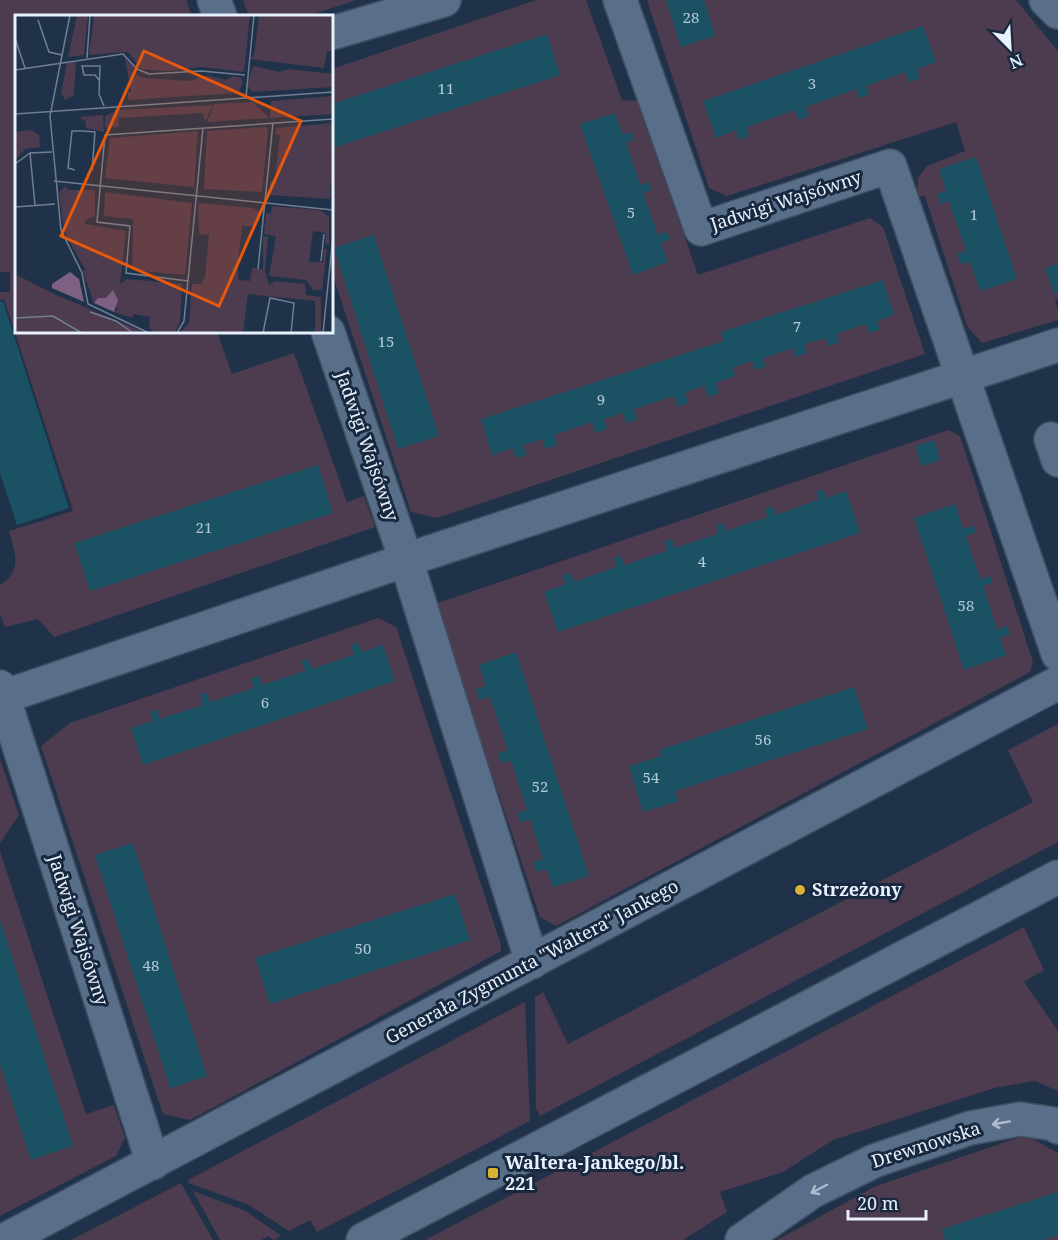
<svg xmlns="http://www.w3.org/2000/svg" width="1058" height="1240" font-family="'Noto Serif',serif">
	<rect width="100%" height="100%" fill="#20324a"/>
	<!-- green -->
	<path fill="#4d3b4f" d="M0 0H186L192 16H16V332H217L232 374 294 353 347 502 364 496 375 527 54 637 38 619 5 627 0 614V585C23 570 15 554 9 531L73 511 4 299 0 300V292H10V272H0Z
		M243 0H357L307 16H249Z
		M536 0H586L622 100 637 101 698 275 870 218 883 227 925 354 437 518 411 512 332 273V69Z
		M647 0H1016L1058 51V299L1055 300 1058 310V320L982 343 967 326 925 196 917 197 918 178 927 166 965 151 956 122 727 196 709 188Z
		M948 430 960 436 1033 662 1030 672 556 926 540 917 435 604Z
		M378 618 396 627 501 945V951L190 1120 163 1114 41 746 70 723Z
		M1058 724V842L1056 843 540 1116 536 1109 535 997 543 992 568 1044 1033 802 1008 750Z
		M0 759 19 815 0 843Z
		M0 851 86 1114 114 1105 125 1138 116 1156 0 1216Z
		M1024 927 1044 970 1024 982 1058 1031V1091L1035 1081 994 1088 833 1140 783 1172 720 1192 727 1212 683 1240H425Z
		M525 1002 530 1121 317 1232 310 1220 289 1231 249 1205 189 1183 188 1180Z
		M1026 1135 1058 1153V1240H777L876 1186Z
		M181 1183 213 1240H71Z
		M193 1191 246 1211 281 1236 273 1240 268 1236 261 1240H220Z"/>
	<!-- building -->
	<path fill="#1a5264" d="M666 0H704L715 36 681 47Z
		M923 26 936 62 917 69 920 79 909 82 905 72 866 86 869 95 859 98 856 89 806 107 809 116 799 120 795 110 747 127 749 136 739 140 736 130 716 138 703 101Z
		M547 34 560 75 332 148V104Z
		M615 113 623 135 632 132 634 140 626 143 640 185 649 182 652 190 643 193 658 235 667 232 670 240 661 243 668 262 633 275 580 124Z
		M976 157 1017 279 980 291 970 262 961 264 957 254 966 251 949 201 940 204 937 194 946 191 939 169Z
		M374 235 439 436 398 449 334 248Z
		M1058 264V292L1054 294 1045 268Z
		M883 280 894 315 877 321 880 330 869 333 866 324 836 334 839 343 828 346 826 338 804 344 807 353 795 357 793 348 763 358 766 367 755 370 752 361 733 367 735 376 716 383 719 393 708 397 704 386 685 392 688 403 677 407 674 396 634 409 638 419 626 423 623 413 604 419 607 429 595 433 592 422 554 435 557 445 545 449 542 439 523 445 527 455 516 458 512 448 492 455 481 419 724 341 721 332Z
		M3 301 69 508 17 525 0 473V302Z
		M934 440 940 460 921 466 915 446Z
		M318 465 333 513 90 591 74 543Z
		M823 489 826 498 846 491 860 533 558 632 544 592 566 584 563 575 571 573 574 582 616 567 614 558 621 556 624 565 667 551 664 542 672 539 675 548 718 534 716 525 723 523 726 531 768 517 765 509 773 506 776 515 818 500 816 492Z
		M955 504 963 529 974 526 976 532 966 536 980 579 990 576 992 583 983 586 997 630 1007 626 1010 634 1000 638 1006 655 964 670 914 518Z
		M358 643 362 652 383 645 395 681 143 765 131 728 153 721 150 712 157 709 160 719 203 705 200 695 207 693 210 702 254 688 251 678 259 676 262 685 305 671 301 661 308 659 312 669 354 655 351 645Z
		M516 652 589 876 553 887 547 869 537 872 533 862 543 859 530 819 521 823 517 813 527 810 511 761 502 763 498 753 508 750 490 697 479 700 476 689 486 686 479 665Z
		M854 687 868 729 675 791 678 801 643 812 629 766 661 756 659 750Z
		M133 843 207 1076 170 1088 95 855Z
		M455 894 470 940 270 1004 255 958Z
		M0 920 73 1146 31 1160 0 1064Z
		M1058 1192V1235L1043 1240H945L942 1229Z"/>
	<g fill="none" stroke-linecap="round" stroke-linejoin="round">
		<!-- minor casing -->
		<g stroke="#3f4d61" stroke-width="36">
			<path id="minor" d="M214 0 220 16
				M620 0 701 229 890 166 1058 654
				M1046 0 1058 12
				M332 33 444 0
				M328 332 406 560 532 962
				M1051 439 1058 460
				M0 687 153 1163
				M0 698 406 560 1058 345
				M5 1240 1058 683
				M363 1240 1058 877
				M742 1240 813 1191 874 1161 970 1128 1020 1119 1054 1124 1058 1127"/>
		</g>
		<!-- minor -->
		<use href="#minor" stroke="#596e89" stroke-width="33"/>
	</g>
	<!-- one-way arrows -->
	<defs><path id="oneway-shaft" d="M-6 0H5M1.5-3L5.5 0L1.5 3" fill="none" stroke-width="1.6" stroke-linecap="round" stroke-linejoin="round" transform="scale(1.5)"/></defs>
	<g stroke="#afbdcf">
		<use href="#oneway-shaft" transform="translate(1001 1123) rotate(170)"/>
		<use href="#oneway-shaft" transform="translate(819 1189) rotate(152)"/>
	</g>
	<!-- markers -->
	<g fill="#d9b334" stroke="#17283f" stroke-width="2">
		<circle cx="800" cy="890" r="6"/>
		<rect x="487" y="1167" width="12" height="12" rx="3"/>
	</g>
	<g text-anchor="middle" stroke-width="6" stroke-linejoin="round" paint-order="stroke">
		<!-- number labels -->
		<g font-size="15" fill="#b4c9d8">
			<text x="691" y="23">28</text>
			<text x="812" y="89">3</text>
			<text x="446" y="94">11</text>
			<text x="631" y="218">5</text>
			<text x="974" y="220">1</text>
			<text x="797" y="332">7</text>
			<text x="386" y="347">15</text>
			<text x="601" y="405">9</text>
			<text x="204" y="533">21</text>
			<text x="702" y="567">4</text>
			<text x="966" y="611">58</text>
			<text x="265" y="708">6</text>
			<text x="763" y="745">56</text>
			<text x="651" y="783">54</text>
			<text x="540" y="792">52</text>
			<text x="363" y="954">50</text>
			<text x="151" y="971">48</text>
		</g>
		<!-- street labels -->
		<g font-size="18" fill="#e8f1fe" stroke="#17283f">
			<text transform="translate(786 201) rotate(-18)" y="6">Jadwigi Wajsówny</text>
			<text transform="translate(367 446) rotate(71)" y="6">Jadwigi Wajsówny</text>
			<text transform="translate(78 930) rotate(72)" y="6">Jadwigi Wajsówny</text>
			<text transform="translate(532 962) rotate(-28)" y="6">Generała Zygmunta "Waltera" Jankego</text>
			<text transform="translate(926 1145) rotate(-18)" y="6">Drewnowska</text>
		</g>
		<!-- poi labels -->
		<g font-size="18" font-weight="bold" fill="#e8f1fe" stroke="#17283f" text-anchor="start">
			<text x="812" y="896">Strzeżony</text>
			<text x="505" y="1169">Waltera-Jankego/bl.<tspan x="505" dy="21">221</tspan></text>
		</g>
	</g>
	<!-- overview -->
	<g transform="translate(15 15)">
		<rect width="318" height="318" fill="#20324a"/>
		<path d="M62 0H73L69 40 53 42ZM79 0H235L229 57 187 52 152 56 126 54 113 37 74 40ZM244 0H318V36H312L309 53 235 44 239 40ZM110 43 119 53 117 56 128 63 175 66 192 60 211 65 218 61 226 63 228 68 223 78 113 85V77H116ZM61 47 59 80 50 85 46 78 52 48ZM238 51 265 57 273 54 318 59V72L238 77 232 71ZM318 81V99L255 103 256 86ZM238 87 254 103 192 107 199 89ZM198 90 190 107 188 98 104 103V112L90 113V101L103 95ZM88 100 89 117 71 113V107L64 102ZM318 108 315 184 254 180 255 168 260 165 265 120 260 119 261 113ZM250 112 253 114 247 177 189 174 192 116ZM16 115 24 120 25 132 10 134 0 145V117ZM183 116 179 172 90 163 95 123ZM51 171 53 175H80V201L70 205V209L111 216 105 269 112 264 167 269 165 306 160 318H141L134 313 135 302 118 299V303L99 297 103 294 91 283 79 288 68 257 70 254 53 224 47 204 44 177ZM90 177 177 188 170 260 117 255 118 204 89 201ZM183 188 238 193 245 197 238 211H227L223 246 234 248 222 247 224 265 235 266 237 253 248 254V221L253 222 250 257 254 270 260 266 290 269 291 280 306 282V318H300V286L233 279 228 318H164L174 308 177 269H186L190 262 194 220 184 219ZM257 191 305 195 314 202V230L310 228 311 218 298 216 294 247H308L309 234H312L307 275H298L291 265 254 261 261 221 249 219 251 198 256 199ZM0 259 39 279 131 318H0Z" fill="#4d3b4f"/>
		<path d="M55 257 64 264 69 287 37 273V269ZM98 275 103 285 99 297 79 288 83 283H91Z" fill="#7e6083"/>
		<path fill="none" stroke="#707e92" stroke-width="1.5" d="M55 0 35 101 46 215 67 258 73 289 134 318M23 5 34 37 47 40M0 23 10 53M72 43 75 0M0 55 108 39 122 54 134 59 186 56 230 60M84 65 80 60H69L67 51H85L84 79 89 91M231 82 239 0M0 99 318 77M0 149 15 138M60 155 53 153 57 116H68L80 117 77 156M39 166 318 195M20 190 15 138 37 137M0 192 40 189M306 246 309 219M243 254 258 108M173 266 111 258 115 211 82 207 90 120 318 104M75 297 101 306 118 318M0 303 38 301 67 318M162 318 169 306 188 113M248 318 255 283 279 288 276 318M308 318 318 221"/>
		<path fill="#e8590c" fill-opacity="0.15" stroke="#e8590c" stroke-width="3" d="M129 36 286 106 204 291 46 221Z"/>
		<rect width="318" height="318" fill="none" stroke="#e8f1fe" stroke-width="3"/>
	</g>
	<!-- north arrow -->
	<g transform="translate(1010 48) rotate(156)" stroke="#17283f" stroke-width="4.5" paint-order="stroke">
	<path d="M0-4.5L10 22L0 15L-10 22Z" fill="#e8f1fe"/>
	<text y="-9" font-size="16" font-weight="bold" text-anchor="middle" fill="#e8f1fe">N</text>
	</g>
	<!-- scale -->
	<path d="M848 1210v9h78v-9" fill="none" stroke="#e8f1fe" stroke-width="3"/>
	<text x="857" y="1210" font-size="18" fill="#e8f1fe" stroke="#17283f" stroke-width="4.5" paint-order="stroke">20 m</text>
</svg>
